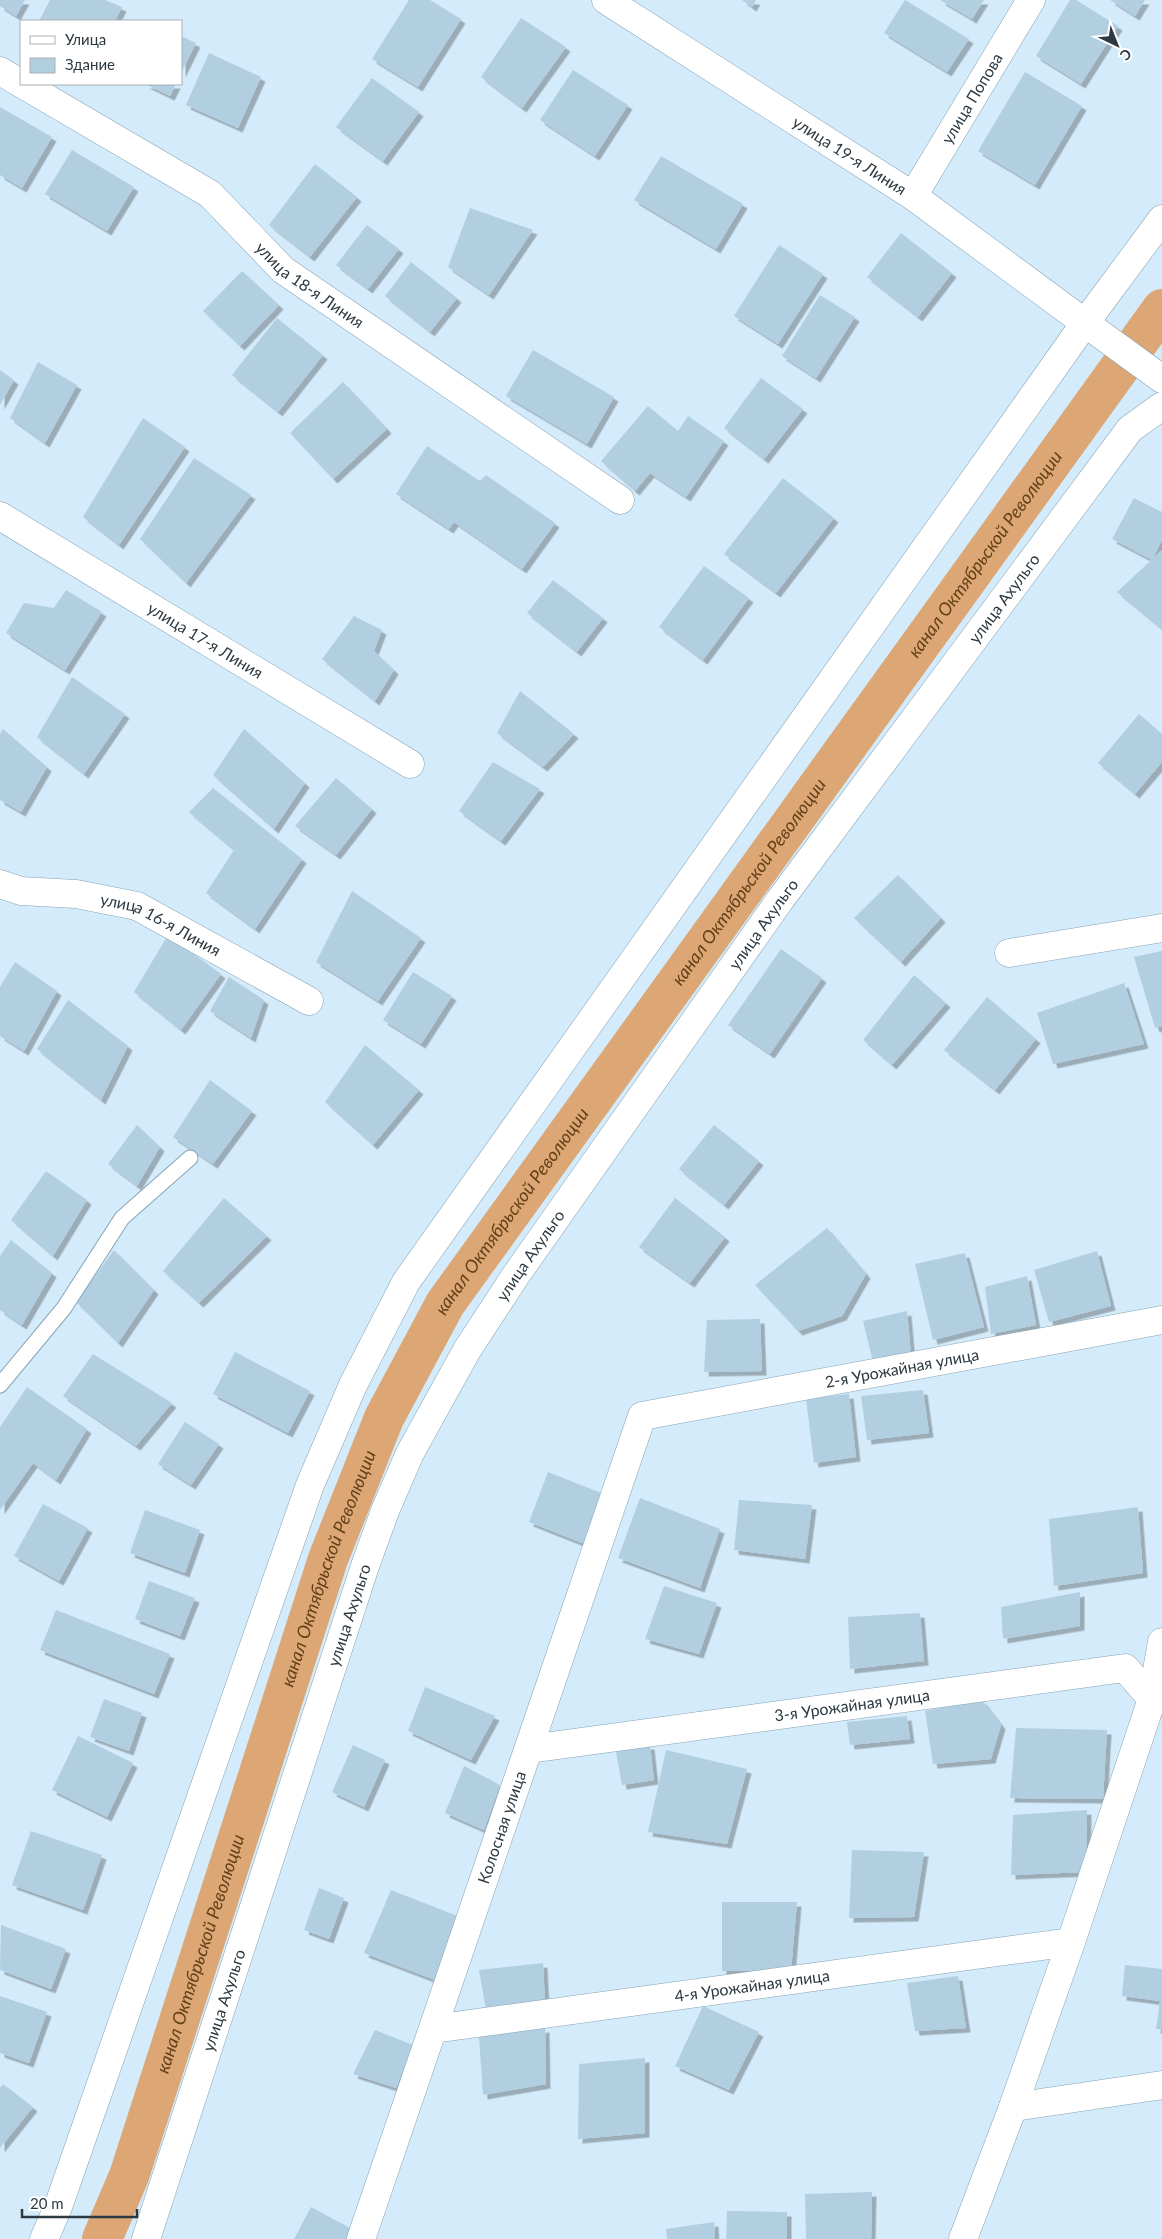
<svg xmlns="http://www.w3.org/2000/svg" width="1162" height="2239" font-family="Lato,sans-serif">
	<defs>
		<filter id="shadow"><feDropShadow dx="4.5" dy="4.5" stdDeviation="0" flood-color="#0004"/></filter>
	</defs>
	<rect width="100%" height="100%" fill="#d3ebfa"/>
	<g fill="none" stroke-linecap="round" stroke-linejoin="round">
		<!-- canal -->
		<path stroke="#dca774" stroke-width="40" id="s1" d="M102 2239 129 2176 328 1559 384 1418 445 1304 1162 309"/>
	</g>
	<!-- building -->
	<path fill="#b2cfe2" filter="url(#shadow)" d="M0 0H25L16 16 0 6Z
		M50 0H105L122 7 115 21H39Z
		M409 0H430L461 19 418 87 372 59Z
		M742 0H756L752 7Z
		M905 0 969 39 947 72 884 33Z
		M940 0H984L972 19Z
		M1070 0H1076L1118 26 1081 84 1036 56Z
		M1110 0H1145L1135 16Z
		M521 18 566 47 522 108 481 77Z
		M181 36 196 43 181 73Z
		M209 53 261 77 238 128 186 105Z
		M573 70 628 105 595 156 540 120Z
		M1025 72 1082 106 1035 185 978 151Z
		M372 78 419 112 383 161 336 127Z
		M145 84H176L170 96Z
		M0 107 52 137 22 188 0 175Z
		M72 150 134 187 107 231 45 194Z
		M661 156 743 204 716 249 634 200Z
		M315 164 357 197 310 257 269 225Z
		M470 208 533 230 489 295 448 267Z
		M367 225 399 249 368 289 336 265Z
		M901 233 952 273 918 317 867 277Z
		M779 245 823 274 778 344 734 316Z
		M411 262 457 298 430 332 385 296Z
		M242 271 279 305 240 346 203 311Z
		M820 295 855 317 816 378 782 356Z
		M277 318 323 355 278 412 232 375Z
		M533 350 614 397 587 444 506 396Z
		M38 362 77 385 45 443 10 418Z
		M0 370 14 380 0 405Z
		M761 378 803 409 764 459 724 428Z
		M343 382 387 429 333 479 290 433Z
		M648 406 678 431 688 416 724 441 686 497 650 473 635 491 601 461Z
		M143 418 185 447 119 545 83 517Z
		M427 446 480 481 486 475 555 523 522 569 454 522 449 529 396 494Z
		M194 458 251 495 186 583 140 539Z
		M783 478 834 518 776 593 724 554Z
		M1134 498 1162 512V540L1152 560 1112 539Z
		M1162 550V629L1117 592Z
		M704 566 749 598 703 660 659 627Z
		M553 580 603 618 577 652 527 613Z
		M66 590 102 612 65 670 6 633 24 603 54 608Z
		M354 616 382 630 374 651 394 670 375 701 322 659Z
		M72 677 125 714 84 774 37 737Z
		M520 691 574 734 543 767 497 733Z
		M1139 714 1162 734V762L1135 794 1098 763Z
		M3 729 47 767 21 812 0 800V734Z
		M244 729 305 783 274 829 213 775Z
		M493 762 540 789 501 841 459 811Z
		M336 778 372 809 336 855 295 826Z
		M213 788 302 859 255 929 206 893 234 850 189 812Z
		M898 875 941 918 901 962 854 918Z
		M352 891 421 938 378 1001 316 962Z
		M168 935 221 974 181 1030 134 992Z
		M781 949 822 978 770 1054 728 1025Z
		M1162 951V1026L1155 1028 1134 957Z
		M15 962 57 991 24 1051 0 1036V987Z
		M413 972 452 996 421 1044 383 1020Z
		M914 975 946 1003 892 1065 863 1040Z
		M229 977 264 1000 251 1038 210 1011Z
		M1124 983 1144 1044 1053 1064 1037 1013Z
		M987 997 1036 1039 995 1090 944 1050Z
		M68 1000 128 1046 101 1100 37 1049Z
		M365 1045 419 1090 373 1145 325 1102Z
		M210 1080 252 1111 213 1164 173 1137Z
		M137 1125 160 1147 137 1186 108 1164Z
		M714 1125 759 1161 724 1205 679 1169Z
		M46 1171 87 1200 53 1256 11 1220Z
		M224 1198 267 1236 199 1303 163 1271Z
		M675 1198 725 1237 690 1283 639 1247Z
		M827 1228 866 1274 842 1316 798 1331 755 1285Z
		M11 1240 52 1273 22 1325 0 1310V1256Z
		M114 1250 154 1290 118 1343 76 1302Z
		M1097 1251 1111 1306 1049 1322 1034 1270Z
		M965 1253 984 1327 933 1340 915 1264Z
		M1027 1276 1036 1325 991 1334 985 1287Z
		M907 1311 911 1356 873 1362 863 1321Z
		M760 1319 762 1371 704 1372 707 1320Z
		M235 1352 310 1391 288 1433 213 1394Z
		M93 1354 172 1403 136 1446 63 1396Z
		M27 1387 87 1429 56 1480 33 1463 0 1510V1427Z
		M923 1390 929 1433 867 1440 861 1396Z
		M849 1394 856 1457 814 1463 806 1399Z
		M185 1422 219 1444 191 1485 158 1464Z
		M548 1472 601 1493 587 1545 529 1522Z
		M640 1498 720 1529 700 1588 618 1558Z
		M739 1500 812 1505 805 1559 734 1550Z
		M43 1504 88 1528 59 1581 14 1556Z
		M1138 1507 1143 1573 1054 1586 1049 1519Z
		M145 1510 200 1530 185 1573 130 1553Z
		M149 1581 195 1598 180 1636 135 1619Z
		M664 1586 717 1603 699 1654 645 1639Z
		M1080 1592V1626L1003 1639 1001 1607Z
		M56 1610 170 1654 154 1694 40 1650Z
		M920 1613 924 1661 850 1669 848 1617Z
		M425 1687 495 1716 471 1760 408 1731Z
		M104 1699 142 1713 129 1751 90 1737Z
		M982 1700 1001 1725 991 1759 933 1764 925 1711Z
		M907 1716 910 1739 850 1745 847 1722Z
		M1016 1728 1107 1730 1103 1799 1010 1798Z
		M78 1736 133 1763 107 1817 52 1790Z
		M353 1745 385 1760 364 1807 332 1792Z
		M650 1745 654 1780 622 1785 615 1746Z
		M666 1750 747 1769 727 1844 648 1832Z
		M464 1766 500 1785 484 1830 445 1813Z
		M1087 1810 1086 1872 1011 1875 1013 1815Z
		M31 1831 102 1855 83 1910 12 1885Z
		M852 1850 924 1852 914 1917 849 1918Z
		M319 1888 344 1898 329 1939 304 1930Z
		M391 1890 460 1917 435 1980 364 1953Z
		M722 1902H797L791 1970 722 1971Z
		M1 1925 66 1949 51 1989 0 1970Z
		M543 1963 545 2003 486 2010 479 1970Z
		M1125 1965 1162 1969V2029H1156L1160 2001 1122 1996Z
		M958 1976 966 2028 915 2031 907 1983Z
		M0 1996 47 2012 29 2063 0 2053Z
		M703 2006 759 2032 729 2090 675 2066Z
		M545 2028 546 2084 483 2095 479 2037Z
		M375 2030 413 2045 396 2088 353 2074Z
		M645 2058V2133L578 2139 579 2064Z
		M3 2084 33 2107 0 2148V2088Z
		M872 2192 871 2239H806L805 2194Z
		M311 2207 350 2228 346 2239H294Z
		M727 2211 787 2212V2239H726Z
		M714 2222 715 2239H667L666 2229Z"/>
	<g fill="none" stroke-linecap="round" stroke-linejoin="round">
		<!-- service casing -->
		<g stroke="#87a3b5" stroke-width="17">
			<path id="service" d="M0 1385 64 1308 122 1218 190 1158"/>
		</g>
		<!-- minor casing -->
		<g stroke="#87a3b5" stroke-width="29">
			<g id="minor">
				<path id="s2" d="M606 0 913 196 1085 323"/>
				<path id="s3" d="M0 71 210 194 283 270 620 500"/>
				<path id="s4" d="M913 196 1031 0"/>
				<path id="s5" d="M0 516 410 764"/>
				<path id="s6" d="M0 884 21 891 76 894 137 906 309 1001"/>
				<path d="M1009 953 1162 928"/>
				<path id="s7" d="M529 1749 1125 1668 1152 1699 1162 1696"/>
				<path id="s8" d="M433 2029 1071 1942"/>
				<path d="M1013 2107 1162 2085"/>
				<path id="s9" d="M361 2239 642 1416 1162 1320"/>
				<path d="M963 2239 1013 2107 1071 1942 1152 1699 1162 1642"/>
			</g>
		</g>
		<!-- secondary casing -->
		<g stroke="#87a3b5" stroke-width="29">
			<g id="secondary">
				<path d="M1085 323 1162 379"/>
				<path d="M44 2239 58 2207 310 1485 353 1385 406 1282 1085 323 1162 219"/>
				<path id="s10" d="M146 2239 365 1566 385 1511 410 1453 467 1350 516 1275 780 900 1130 429 1162 406"/>
			</g>
		</g>
		<!-- service -->
		<use href="#service" stroke="#fff" stroke-width="15"/>
		<!-- minor -->
		<use href="#minor" stroke="#fff" stroke-width="28"/>
		<!-- secondary -->
		<use href="#secondary" stroke="#fff" stroke-width="28"/>
	</g>
	<g text-anchor="middle" stroke-width="5" stroke-linejoin="round" paint-order="stroke">
		<!-- street labels -->
		<g font-size="16" fill="#2d3940" stroke="#fff">
			<text dy="6" stroke="none"><textPath href="#s4" startOffset="114">улица Попова</textPath></text>
			<text dy="6" stroke="none"><textPath href="#s2" startOffset="289">улица 19-я Линия</textPath></text>
			<text dy="6" stroke="none"><textPath href="#s3" startOffset="379">улица 18-я Линия</textPath></text>
			<text dy="6" stroke="none"><textPath href="#s10" startOffset="1871">улица Ахульго</textPath></text>
			<text dy="6" stroke="none"><textPath href="#s5" startOffset="240">улица 17-я Линия</textPath></text>
			<text dy="6" stroke="none"><textPath href="#s10" startOffset="1466">улица Ахульго</textPath></text>
			<text dy="6" stroke="none"><textPath href="#s6" startOffset="168">улица 16-я Линия</textPath></text>
			<text dy="6" stroke="none"><textPath href="#s10" startOffset="1061">улица Ахульго</textPath></text>
			<text dy="6" stroke="none"><textPath href="#s9" startOffset="1134">2-я Урожайная улица</textPath></text>
			<text dy="6" stroke="none"><textPath href="#s10" startOffset="656">улица Ахульго</textPath></text>
			<text dy="6" stroke="none"><textPath href="#s7" startOffset="326">3-я Урожайная улица</textPath></text>
			<text dy="6" stroke="none"><textPath href="#s9" startOffset="435">Колосная улица</textPath></text>
			<text dy="6" stroke="none"><textPath href="#s8" startOffset="322">4-я Урожайная улица</textPath></text>
			<text dy="6" stroke="none"><textPath href="#s10" startOffset="251">улица Ахульго</textPath></text>
		</g>
		<!-- water labels -->
		<g font-size="18" font-style="italic" fill="#644019" stroke="#fff">
			<text dy="6" stroke="none"><textPath href="#s1" startOffset="1922">канал Октябрьской Революции</textPath></text>
			<text dy="6" stroke="none"><textPath href="#s1" startOffset="1518">канал Октябрьской Революции</textPath></text>
			<text dy="6" stroke="none"><textPath href="#s1" startOffset="1112">канал Октябрьской Революции</textPath></text>
			<text dy="6" stroke="none"><textPath href="#s1" startOffset="708">канал Октябрьской Революции</textPath></text>
			<text dy="6" stroke="none"><textPath href="#s1" startOffset="302">канал Октябрьской Революции</textPath></text>
		</g>
	</g>
	<!-- legend -->
	<rect x="20" y="20" width="162" height="65" fill="#ffffff" stroke="#abb0b3"/>
	<rect x="30" y="36" width="25" height="8" fill="#ffffff" stroke="#abb0b3"/>
	<text x="65" y="45" font-size="15" fill="#2d3940">Улица</text>
	<rect x="30" y="58" width="25" height="15" fill="#b2cfe2" stroke="#abb0b3"/>
	<text x="65" y="70" font-size="15" fill="#2d3940">Здание</text>
	<!-- north arrow -->
	<g transform="translate(1117 45) rotate(137)" stroke="#ffffff" stroke-width="4" paint-order="stroke">
	<path d="M0-4L9 19L0 12L-9 19Z" fill="#2d3940"/>
	<text y="-8" font-size="14" font-weight="bold" text-anchor="middle" fill="#2d3940">С</text>
	</g>
	<!-- scale -->
	<path d="M22 2209v8h115v-8" fill="none" stroke="#2d3940" stroke-width="2.5"/>
	<text x="30" y="2209" font-size="15" fill="#2d3940" stroke="#ffffff" stroke-width="4" paint-order="stroke">20 m</text>
</svg>
